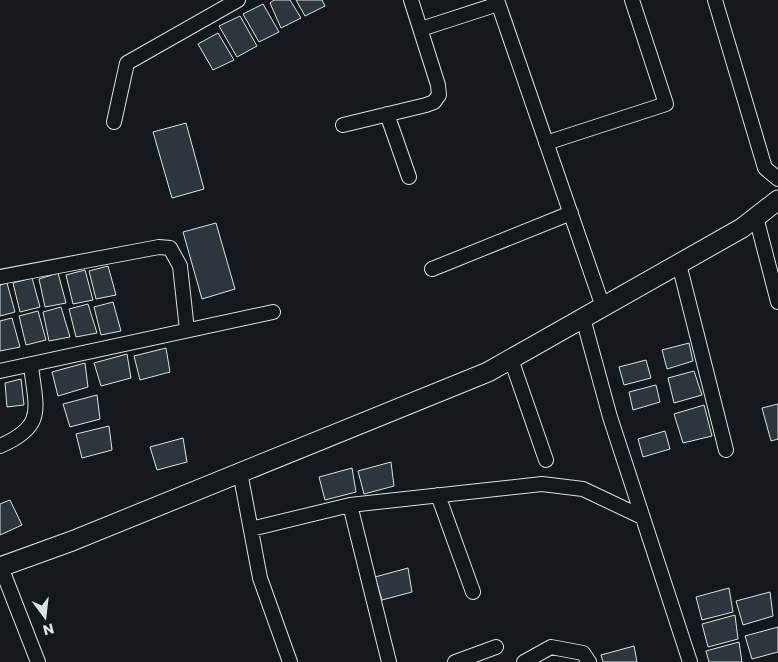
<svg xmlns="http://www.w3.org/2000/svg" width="778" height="662" font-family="Poppins,sans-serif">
	<rect width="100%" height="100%" fill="#14181c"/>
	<!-- building -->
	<path fill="#2c363c" stroke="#d8e6dc" d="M274 0H290L301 18 281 28 270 3Z
		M296 0H322L325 6 305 16Z
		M263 4 279 32 259 42 243 14Z
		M240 16 257 46 237 57 219 26Z
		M218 33 234 60 213 70 198 44Z
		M186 123 204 189 172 198 153 132Z
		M216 223 235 289 202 299 183 232Z
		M108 266 116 295 96 299 89 271Z
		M85 270 93 300 73 304 66 275Z
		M58 273 66 303 45 307 39 279Z
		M32 278 40 307 20 312 13 283Z
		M7 283 15 312 0 316V285Z
		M113 302 121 331 101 335 94 307Z
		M88 304 97 333 76 337 69 309Z
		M61 307 70 337 49 341 43 312Z
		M38 311 46 340 26 345 19 316Z
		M12 318 20 347 0 351V321Z
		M689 343 693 361 667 369 662 350Z
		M166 348 170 372 140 380 134 356Z
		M127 354 131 378 101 386 94 363Z
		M646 360 651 378 624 385 619 367Z
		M85 363 88 387 58 396 52 372Z
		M694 371 702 395 674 403 668 378Z
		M21 379 24 405 7 407 5 383Z
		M656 385 660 402 633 410 629 392Z
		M97 395 100 419 70 427 63 404Z
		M778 404V439L771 441 762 408Z
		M704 405 712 436 683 443 674 414Z
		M109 426 112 450 82 458 76 434Z
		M665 431 670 449 643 457 638 439Z
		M183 438 187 462 157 470 150 447Z
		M391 462 394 486 364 494 358 471Z
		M352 468 356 492 325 500 319 477Z
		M10 500 22 525 0 535V504Z
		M408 568 412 592 382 600 375 577Z
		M729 588 733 612 702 620 696 597Z
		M770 592 773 616 743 625 736 601Z
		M735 615 738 639 708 647 702 624Z
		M778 627V652L752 659 745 636Z
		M739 642 742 662H709L706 651Z
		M634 646 637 662H603L601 655Z"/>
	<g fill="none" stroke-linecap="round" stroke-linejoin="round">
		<!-- street casing -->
		<g stroke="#d8e6dc" stroke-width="16">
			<path id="street" d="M497 0 603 307
				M715 0 765 168 778 179
				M421 29 498 4
				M387 114 409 177
				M114 122 127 63 238 0
				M343 125 426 105 434 102 439 95 438 85 411 0
				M546 143 666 104 632 0
				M756 217 778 302
				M679 264 726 450
				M432 269 571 213
				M0 277 159 247 170 248 180 266 187 330
				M583 318 610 417 690 662
				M511 359 546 460
				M0 371 273 312
				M0 446C46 426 36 409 31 366
				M240 472 260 578 290 662
				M438 495 473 592
				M350 505 389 662
				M251 529 350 505 542 484 583 489 642 517
				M1 567 38 662
				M455 662 496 647
				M524 662 551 647 583 653 589 662"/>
		</g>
		<!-- secondary casing -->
		<g stroke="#d8e6dc" stroke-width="21">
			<path id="secondary" d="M0 567 72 541 488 372 742 228 778 200"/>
		</g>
		<!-- street -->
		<use href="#street" stroke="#14181c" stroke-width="14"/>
		<!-- secondary -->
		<use href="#secondary" stroke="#14181c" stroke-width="19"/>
	</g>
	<!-- north arrow -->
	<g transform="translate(45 617) rotate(165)" stroke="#14181c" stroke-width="4" paint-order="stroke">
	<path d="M0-4L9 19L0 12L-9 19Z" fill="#d8e6dc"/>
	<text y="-8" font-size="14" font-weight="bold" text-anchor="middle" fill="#d8e6dc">N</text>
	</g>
</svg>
